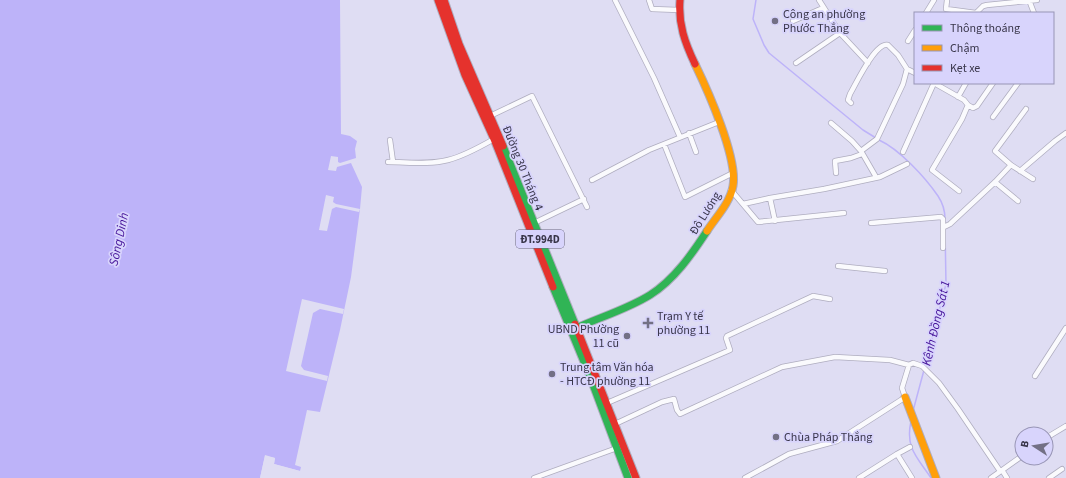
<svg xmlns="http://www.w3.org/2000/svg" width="1066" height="478" font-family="'Source Sans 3',sans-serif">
	<rect width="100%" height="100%" fill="#dfddf3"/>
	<!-- water -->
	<path fill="#bdb3f9" d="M0 0H340L341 134 350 136 357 141 355 149 356 158 340 163 338 162V157L331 156 328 170 336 171 337 167 351 163 362 187 360 209 351 277 340 330 320 412 307 410 295 465 301 467 300 471 274 464 275 458 265 456 260 478H0Z"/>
	<!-- pier -->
	<path fill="#dfddf3" d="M326 195 334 197 333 202 336 204 360 209 359 212 336 207 332 209 327 231 319 230Z
		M302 299 344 309 343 314 320 309 313 313 301 366 304 370 328 376 327 381 286 371Z
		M265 455 275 458 274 464 300 471 299 473 273 466 272 464 273 459 267 458 262 478H260Z"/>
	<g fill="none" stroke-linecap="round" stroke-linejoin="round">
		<!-- stream -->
		<path stroke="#bdb3f9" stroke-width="1.5" d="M756 0 753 19 764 45 769 53 863 130 876 138
			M879 140C899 149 925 177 938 196 942 202 945 211 945 219
			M925 367 946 284 945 227
			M913 411 924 370
			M911 421C905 448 917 457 931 478"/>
		<!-- street casing -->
		<g stroke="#afadbf" stroke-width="6">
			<path id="street" d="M615 0 654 78 680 137
				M649 0 652 9 679 10
				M819 0 840 33 868 63
				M947 0 946 9 976 13 983 6 987 5 1037 0
				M1029 0 1034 13
				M926 13 934 0
				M793 21 823 8
				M908 41 915 30
				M796 63 840 33
				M958 97 966 83
				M851 103 848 100 850 94C856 84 875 42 888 45L898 55 907 69 915 73
				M1026 109 995 151 1011 165 1033 179
				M490 116 532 96 587 207
				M993 117 1018 83
				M831 123 852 141 861 151 876 177
				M689 133 696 152
				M390 140 393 162
				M664 144 685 197 733 173
				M861 151 877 139 903 84 907 69
				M903 152 934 83 964 100 968 105 973 108 977 106 993 83
				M388 162C408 162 429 165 448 160 464 156 480 147 494 139
				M1020 171 1055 141 1066 133
				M836 173 835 161 851 158 862 154
				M592 180 649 150 719 122
				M995 182 1018 201
				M731 190 758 222 844 213
				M959 191 932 170 962 119 968 105
				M743 204 770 198
				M775 221 770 198 824 189 880 177 907 164
				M534 223 584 199
				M871 223 941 217 943 219V248
				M944 227 950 224 995 182 1011 165
				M838 266 885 271
				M1035 376 1066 328
				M607 403 730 350 726 338 727 336 813 296 830 299
				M615 424 662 402 674 399 677 410 680 414 782 367 835 357 890 360 909 365 913 363 922 366 939 383 958 409 1000 471
				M1046 438 1066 426
				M897 454 910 447
				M1002 470 1007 478
				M534 478 617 448
				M745 478 789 454 837 441 901 400 905 397 902 388 909 365
				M859 478 897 454 912 478
				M991 478 1022 456
				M1049 478 1062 469"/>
		</g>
		<!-- fast casing -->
		<g stroke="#afadbf" stroke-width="9">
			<path id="fast" d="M503 146 575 324
				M553 287 589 374 628 478
				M572 330C597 318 626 310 650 295 674 280 692 254 707 231"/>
		</g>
		<!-- slow casing -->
		<g stroke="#afadbf" stroke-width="9">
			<path id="slow" d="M695 64C708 91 738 158 733 186 730 203 716 217 707 231
				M905 397 936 478"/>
		</g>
		<!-- jam casing -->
		<g stroke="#afadbf" stroke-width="9">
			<path id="jam" d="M438 0 465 75 494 139 553 287
				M444 0 459 44 503 146
				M680 0C678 24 685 43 695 64
				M575 324 636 478"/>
		</g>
		<!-- street -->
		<use href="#street" stroke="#fafafd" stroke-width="4.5"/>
		<!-- fast -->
		<use href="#fast" stroke="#30b455" stroke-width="7"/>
		<!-- slow -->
		<use href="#slow" stroke="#ff9f0a" stroke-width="7"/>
		<!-- jam -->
		<use href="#jam" stroke="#e5322d" stroke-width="7"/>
	</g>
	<!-- markers -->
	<g fill="#737085" stroke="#d8d4fc" stroke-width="1.5">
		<circle cx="775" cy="21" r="4"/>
		<path d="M646 317h4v4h4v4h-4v4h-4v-4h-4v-4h4z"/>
		<circle cx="627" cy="336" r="4"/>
		<circle cx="552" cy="374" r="4"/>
		<circle cx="776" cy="437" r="4"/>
	</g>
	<g text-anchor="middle" stroke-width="3.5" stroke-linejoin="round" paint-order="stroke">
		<!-- shield labels -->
		<rect fill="#d8d4fc" stroke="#69657f" stroke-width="1" x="516" y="230" width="48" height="18" rx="3"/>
		<g font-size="11" font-weight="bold" fill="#39364a">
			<text x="540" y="243">ĐT.994D</text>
		</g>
		<!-- poi labels -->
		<g font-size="12" fill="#39364a" stroke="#d8d4fc" text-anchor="start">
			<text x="783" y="18">Công an phường<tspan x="783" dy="14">Phước Thắng</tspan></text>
			<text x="657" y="320">Trạm Y tế<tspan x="657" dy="14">phường 11</tspan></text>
			<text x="619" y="333" text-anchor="end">UBND Phường<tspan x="619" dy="14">11 cũ</tspan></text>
			<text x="560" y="371">Trung tâm Văn hóa<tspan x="560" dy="14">- HTCĐ phường 11</tspan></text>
			<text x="784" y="441">Chùa Pháp Thắng</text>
		</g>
		<!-- street labels -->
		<g font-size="12" fill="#39364a" stroke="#d8d4fc">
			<text transform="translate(523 168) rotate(68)" y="4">Đường 30 Tháng 4</text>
			<text transform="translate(705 213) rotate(-58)" y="4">Đô Lương</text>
		</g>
		<!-- water labels -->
		<g font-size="13" font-style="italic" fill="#451399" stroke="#d8d4fc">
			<text transform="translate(118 239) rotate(-78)" y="5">Sông Dinh</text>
			<text transform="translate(935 323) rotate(-77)" y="5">Kênh Đồng Sát 1</text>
		</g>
	</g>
	<!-- legend -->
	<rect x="914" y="12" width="140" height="72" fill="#d8d4fc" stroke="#9895b5"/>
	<rect x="922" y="25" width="20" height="6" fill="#30b455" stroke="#9895b5"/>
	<text x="950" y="32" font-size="12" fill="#39364a">Thông thoáng</text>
	<rect x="922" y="45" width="20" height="6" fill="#ff9f0a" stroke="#9895b5"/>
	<text x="950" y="52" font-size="12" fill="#39364a">Chậm</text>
	<rect x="922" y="65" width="20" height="6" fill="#e5322d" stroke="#9895b5"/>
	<text x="950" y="72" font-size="12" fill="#39364a">Kẹt xe</text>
	<!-- north arrow -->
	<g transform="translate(1034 446) rotate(282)"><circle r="19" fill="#d8d4fc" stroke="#9895b5"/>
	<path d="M0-3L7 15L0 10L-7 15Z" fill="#737085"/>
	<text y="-6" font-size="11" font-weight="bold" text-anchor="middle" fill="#39364a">B</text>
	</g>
</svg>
